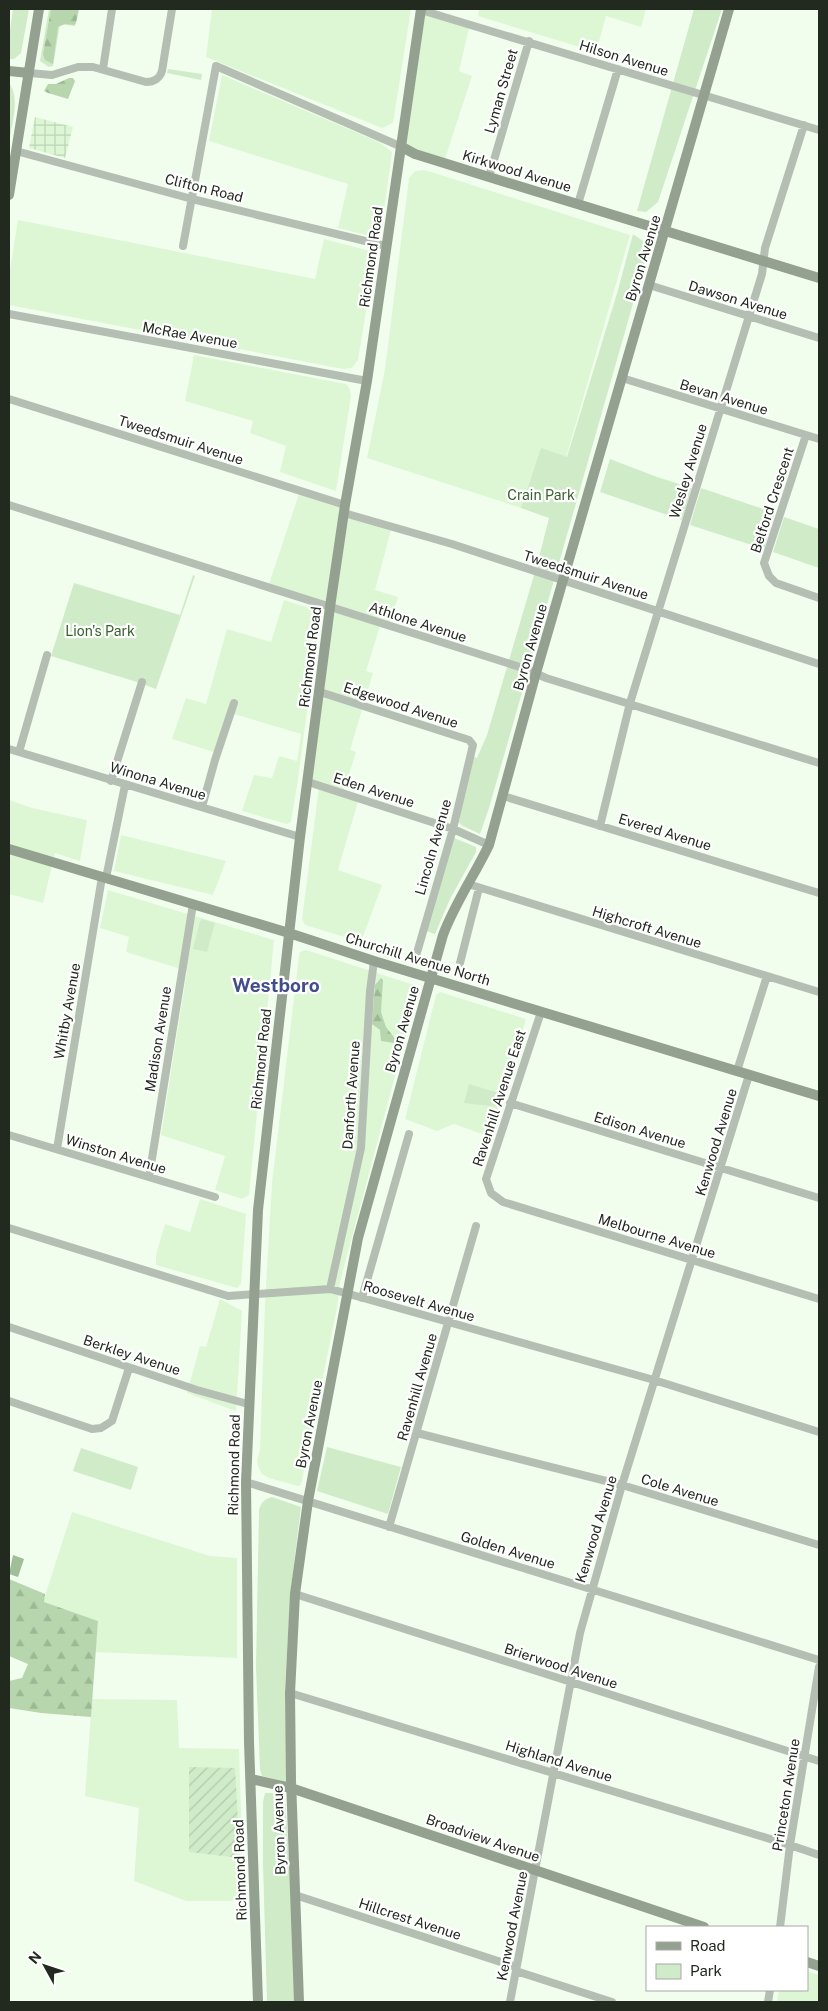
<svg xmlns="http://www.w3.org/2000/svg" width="828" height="2011" font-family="'Public Sans',sans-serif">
	<defs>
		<pattern id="industrial-grid" width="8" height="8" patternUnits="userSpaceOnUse" patternTransform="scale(1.25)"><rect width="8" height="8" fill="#ddf7d5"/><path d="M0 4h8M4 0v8" fill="none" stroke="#bdd4b7"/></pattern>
		<pattern id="forest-firs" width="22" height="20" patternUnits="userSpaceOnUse" patternTransform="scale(1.25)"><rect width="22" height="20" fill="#b7d6ae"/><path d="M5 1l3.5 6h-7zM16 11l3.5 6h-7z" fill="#9db895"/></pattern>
		<pattern id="garden-furrows" width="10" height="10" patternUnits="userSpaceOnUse" patternTransform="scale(1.25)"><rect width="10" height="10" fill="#d0ebc8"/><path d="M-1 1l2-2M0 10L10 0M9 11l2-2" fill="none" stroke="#b2caac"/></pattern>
	</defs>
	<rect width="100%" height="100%" fill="#f1feee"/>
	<!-- built -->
	<path fill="#ddf7d5" d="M212 9H411L393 123 382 128 206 57Z
		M477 9H646L641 27 606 16 596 52 478 16 479 10Z
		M421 10 470 24 459 71 472 76 444 162 402 147Z
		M222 75 379 142 392 152 381 233 374 237 338 228 348 184 209 141Z
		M425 170 630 235 549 517 367 458 385 369 409 178 415 171Z
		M18 220 315 279 324 239 370 251 375 255 358 360 352 368 343 369 9 305V276Z
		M194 355 346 384 350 389 351 396 336 491 280 472 286 446 250 433 253 421 185 401Z
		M300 491 345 505 344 513 392 526 375 590 398 597 389 626 381 623 366 671 373 673 350 750 356 752 343 793 359 798 338 870 382 885 361 942 305 925 302 919 319 787 308 782 330 607 268 587Z
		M284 600 315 610 320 613 298 779 291 822 287 824 242 811 254 775 272 778 279 756 297 761 301 734 234 714 220 754 172 739 186 698 206 704 227 629 271 642Z
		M9 800 32 808 87 820 80 861 55 853 43 903 9 894Z
		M121 835 226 861 213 895 114 871Z
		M108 890 274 940 249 1195 242 1199 215 1190 225 1156 161 1135 187 971 126 952 129 937 100 928Z
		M306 950 414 985 417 994 340 1282 337 1308 301 1485 298 1486 269 1478 262 1474 258 1466 257 1460 260 1450 265 1303 272 1183 299 956 300 952Z
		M440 992 526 1019 490 1137 454 1124 437 1131 405 1119 436 995Z
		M200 1199 246 1214 241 1284 237 1288 156 1265V1255L165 1224 190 1232Z
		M220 1299 242 1311 236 1411 187 1393 200 1346 206 1347Z
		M72 1512 210 1556 237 1558V1658L95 1652 98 1621 43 1602Z
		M92 1699 177 1700 179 1748 239 1749 244 1901H186L134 1881 139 1808 85 1796Z
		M807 1971 819 1975V2002H777L779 1990H807Z"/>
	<!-- industrial -->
	<path fill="url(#industrial-grid)" d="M35 117 73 127 65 158 29 148Z"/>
	<!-- green -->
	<path fill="#d0ebc8" d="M13 9H29L21 53 14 59H9V37Z
		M49 9H78L75 26 60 24 53 66 49 67 40 61Z
		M694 9H722L658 202 646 212 637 211Z
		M168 69 202 74 201 80 167 73Z
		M9 83C21 98 11 126 9 144Z
		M633 234 646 243 648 251 489 808 480 834 461 825 459 822 471 756 477 758 487 735 537 565 549 518 521 508 541 448 567 457 618 290Z
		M610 459 657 477 692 488 682 520 600 492Z
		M701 488 775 513 764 549 690 525Z
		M784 517 819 529V568L773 552Z
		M193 575 195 576 156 689 137 682 51 656 74 583 180 615Z
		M454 838 476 847V852L450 899 435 934 426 931Z
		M202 919 215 923 207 952 193 949 200 921Z
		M469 1084 502 1094 499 1107 464 1103Z
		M327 1447 401 1467 388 1514 317 1491Z
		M81 1448 138 1467 131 1490 73 1471Z
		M272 1497 301 1507 291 1588 285 1686 287 1782 262 1776 260 1770 256 1667 259 1510C261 1502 265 1499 272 1497Z
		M265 1793H276L285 1795 291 1891 295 2002H267L263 1864V1802Z"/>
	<!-- forest -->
	<path fill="url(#forest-firs)" d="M51 9H79L76 23 74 25 65 24 58 27 53 64 45 60 43 54Z
		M69 78H73L75 81 68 99 48 93 44 91 48 84H56Z
		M381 978 383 980 381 1012 386 1027 396 1040 394 1043 381 1041 380 1030 372 1024 375 985Z
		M9 1579 45 1594 44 1602 98 1621 91 1717 41 1713 9 1708V1681L22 1678 28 1664 9 1656Z"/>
	<!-- garden -->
	<path fill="url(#garden-furrows)" d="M189 1767 235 1768 240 1858 189 1852Z"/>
	<!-- water -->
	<path fill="#a0be97" d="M13 1555 24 1559 18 1577 9 1574Z"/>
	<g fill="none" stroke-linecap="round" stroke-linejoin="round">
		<!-- street -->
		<path stroke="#b5beb3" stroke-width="8" d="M421 10 819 130
			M103 69 112 9
			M29 73 52 75 78 67H93L146 82C154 82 160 78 162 71L172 9
			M16 151 192 199 386 246
			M489 177 529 41
			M578 204 618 69
			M183 246 216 66 402 147
			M649 285 819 338
			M9 314 367 381
			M622 378 819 439
			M9 399 345 505
			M806 435 764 563 769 576 776 583 819 598
			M9 505 526 669 546 678 819 763
			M344 513 452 544 819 664
			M320 692 469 740 473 745 453 829 416 956
			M9 749 300 837
			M19 752 47 655
			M111 781 142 682
			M308 782 453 829 489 845
			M503 796 819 893
			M202 807 215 760 234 703
			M600 826 630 703 762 274 765 248 804 125
			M106 878 125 785
			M468 884 819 992
			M460 963 479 888
			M541 1012 486 1179 491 1193 503 1202 819 1299
			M737 1071 767 976
			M510 1103 819 1198
			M9 1135 215 1197
			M57 1149 102 877
			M149 1177 193 904
			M9 1228 228 1296 330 1289 349 1294 654 1380 819 1432
			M330 1289 361 1148 370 991 374 961
			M362 1298 409 1134
			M9 1327 197 1390 248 1404
			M9 1401 92 1429 101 1428 112 1421 129 1368
			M417 1433 622 1485 819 1545
			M246 1482 819 1660
			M389 1527 476 1226
			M295 1594 819 1761
			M290 1693 790 1845 819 1855
			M295 1895 516 1967
			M780 1927 790 1845 819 1667
			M516 1971 612 2002
			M510 2002 580 1633 622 1485 749 1075
			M768 2002 770 1990"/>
		<!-- secondary -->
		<path stroke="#94a190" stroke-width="10" d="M9 71 29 73
			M402 147 415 154 489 177 819 278
			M9 195 39 9
			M9 849 289 933 374 961 819 1096
			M251 1779 291 1788 704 1927
			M807 1962 819 1966
			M258 2002 249 1742 246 1482 258 1210 300 837 330 607 345 505 367 381 421 9
			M299 2002 291 1780 290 1693 295 1594 308 1501 358 1238 443 935C455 903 474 876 489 845L536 673 729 9"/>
	</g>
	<g text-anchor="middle" stroke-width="4.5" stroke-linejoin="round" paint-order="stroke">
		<!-- street labels -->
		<g font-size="14" fill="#222a20" stroke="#fff">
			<text transform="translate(624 58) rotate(17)" y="5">Hilson Avenue</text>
			<text transform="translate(501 91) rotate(-74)" y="5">Lyman Street</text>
			<text transform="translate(517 171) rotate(17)" y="5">Kirkwood Avenue</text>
			<text transform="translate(204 188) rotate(14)" y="5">Clifton Road</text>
			<text transform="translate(371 257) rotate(-82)" y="5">Richmond Road</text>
			<text transform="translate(643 258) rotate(-73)" y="5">Byron Avenue</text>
			<text transform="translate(738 300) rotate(17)" y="5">Dawson Avenue</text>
			<text transform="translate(190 335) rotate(10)" y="5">McRae Avenue</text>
			<text transform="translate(724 397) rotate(17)" y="5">Bevan Avenue</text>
			<text transform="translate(181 440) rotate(18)" y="5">Tweedsmuir Avenue</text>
			<text transform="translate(688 471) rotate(-73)" y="5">Wesley Avenue</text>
			<text transform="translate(772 500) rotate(-72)" y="5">Belford Crescent</text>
			<text transform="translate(586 575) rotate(18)" y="5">Tweedsmuir Avenue</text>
			<text transform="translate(418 622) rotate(18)" y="5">Athlone Avenue</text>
			<text transform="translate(530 647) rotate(-74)" y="5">Byron Avenue</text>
			<text transform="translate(310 657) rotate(-83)" y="5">Richmond Road</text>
			<text transform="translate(401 705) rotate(18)" y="5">Edgewood Avenue</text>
			<text transform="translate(158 781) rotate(17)" y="5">Winona Avenue</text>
			<text transform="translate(374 790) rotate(18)" y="5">Eden Avenue</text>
			<text transform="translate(665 832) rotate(17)" y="5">Evered Avenue</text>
			<text transform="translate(433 847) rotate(-74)" y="5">Lincoln Avenue</text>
			<text transform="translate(647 927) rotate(17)" y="5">Highcroft Avenue</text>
			<text transform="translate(418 959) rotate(17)" y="5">Churchill Avenue North</text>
			<text transform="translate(67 1011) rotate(-80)" y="5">Whitby Avenue</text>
			<text transform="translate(402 1029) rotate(-74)" y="5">Byron Avenue</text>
			<text transform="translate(158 1039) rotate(-81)" y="5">Madison Avenue</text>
			<text transform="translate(261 1059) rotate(-84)" y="5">Richmond Road</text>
			<text transform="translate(351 1095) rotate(-86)" y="5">Danforth Avenue</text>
			<text transform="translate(499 1098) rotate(-72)" y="5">Ravenhill Avenue East</text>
			<text transform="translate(640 1130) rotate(17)" y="5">Edison Avenue</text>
			<text transform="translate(716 1142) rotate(-73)" y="5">Kenwood Avenue</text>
			<text transform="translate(116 1154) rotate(17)" y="5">Winston Avenue</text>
			<text transform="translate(657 1236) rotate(17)" y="5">Melbourne Avenue</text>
			<text transform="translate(419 1301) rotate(16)" y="5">Roosevelt Avenue</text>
			<text transform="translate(132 1355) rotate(18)" y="5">Berkley Avenue</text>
			<text transform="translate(417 1387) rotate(-74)" y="5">Ravenhill Avenue</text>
			<text transform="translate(309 1424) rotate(-79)" y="5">Byron Avenue</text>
			<text transform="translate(234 1465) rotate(-89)" y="5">Richmond Road</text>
			<text transform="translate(680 1490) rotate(17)" y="5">Cole Avenue</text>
			<text transform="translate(596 1529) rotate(-73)" y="5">Kenwood Avenue</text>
			<text transform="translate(508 1550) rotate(17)" y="5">Golden Avenue</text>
			<text transform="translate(561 1666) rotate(18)" y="5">Brierwood Avenue</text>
			<text transform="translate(559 1761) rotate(17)" y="5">Highland Avenue</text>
			<text transform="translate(786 1795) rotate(-81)" y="5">Princeton Avenue</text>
			<text transform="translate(279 1830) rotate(-92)" y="5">Byron Avenue</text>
			<text transform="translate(483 1838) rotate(19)" y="5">Broadview Avenue</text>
			<text transform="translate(240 1870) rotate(-92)" y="5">Richmond Road</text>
			<text transform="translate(410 1919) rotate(18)" y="5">Hillcrest Avenue</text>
			<text transform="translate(512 1926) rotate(-79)" y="5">Kenwood Avenue</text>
		</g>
		<!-- park labels -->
		<g font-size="14" fill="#38612c" stroke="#fff">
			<text x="541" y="500">Crain Park</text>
			<text x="100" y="636">Lion's Park</text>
		</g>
		<!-- district labels -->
		<g font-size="19" font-weight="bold" fill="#434d8a" stroke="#fff">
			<text x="276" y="992">Westboro</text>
		</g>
	</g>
	<!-- border -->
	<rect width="828" height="2011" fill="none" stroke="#222a20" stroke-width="20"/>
	<!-- legend -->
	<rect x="646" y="1926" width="162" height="65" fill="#ffffff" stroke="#a7aaa6"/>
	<rect x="656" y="1942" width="25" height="8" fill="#94a190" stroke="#a7aaa6"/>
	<text x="690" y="1951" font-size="15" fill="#222a20">Road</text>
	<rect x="656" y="1964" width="25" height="15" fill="#d0ebc8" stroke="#a7aaa6"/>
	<text x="690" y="1976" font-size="15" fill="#222a20">Park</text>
	<!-- north arrow -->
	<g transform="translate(45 1966) rotate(310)" stroke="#ffffff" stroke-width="4" paint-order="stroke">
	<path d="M0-4L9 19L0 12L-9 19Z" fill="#222a20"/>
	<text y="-8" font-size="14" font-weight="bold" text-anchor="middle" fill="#222a20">N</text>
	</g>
</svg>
